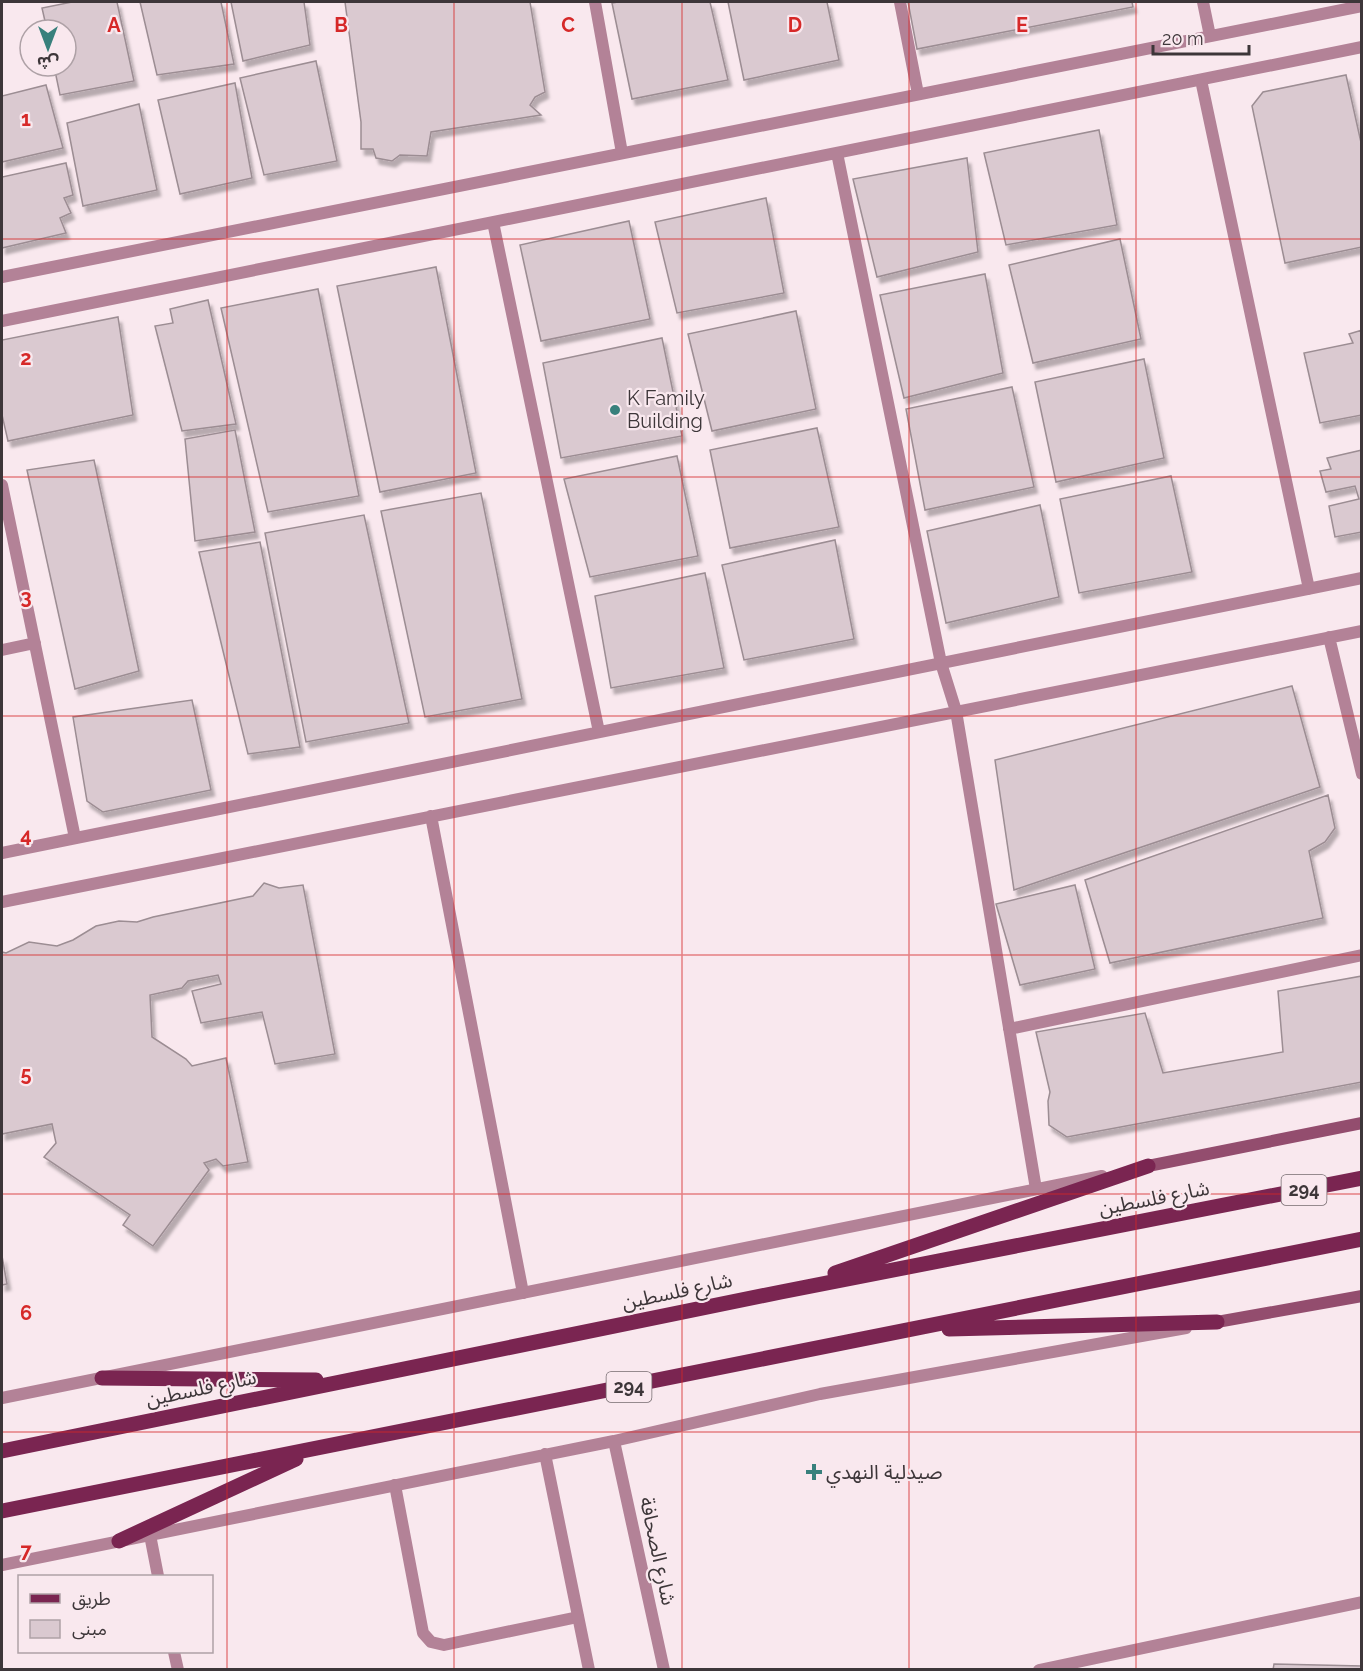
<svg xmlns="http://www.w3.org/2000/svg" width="1363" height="1671" font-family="Raleway,'Noto Sans Arabic',sans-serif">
	<defs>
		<filter id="shadow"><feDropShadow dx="3.5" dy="6" stdDeviation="1.5" flood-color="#0004"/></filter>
	</defs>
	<rect width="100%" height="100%" fill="#f9e8ee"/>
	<!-- building -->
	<path fill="#dac9d0" stroke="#9c8d93" stroke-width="1.5" filter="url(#shadow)" d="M72 2H117L134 81 60 95 54 66H66V30H47L42 8Z
		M140 2H221L234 64 157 75Z
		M231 2H304L310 45 243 61Z
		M345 2H530L545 92 535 97 530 105 541 115 431 132 427 156 400 155 392 161 376 158 373 149H361V122Z
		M618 2H710L728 80 632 99 612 3Z
		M728 2H827L839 60 744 80Z
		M908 2H1132L1133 7 917 49Z
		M316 61 337 161 264 175 240 78Z
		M1346 75 1362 147V247L1285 263 1252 106 1263 92Z
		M235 83 252 178 180 194 158 100Z
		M46 85 63 148 2 162V96Z
		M139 104 157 190 83 206 67 123Z
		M1099 130 1117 225 1006 245 984 153Z
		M967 158 978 252 877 277 853 179Z
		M66 163 73 195 64 198 71 213 60 218 66 233 2 248V177Z
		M766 198 784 293 677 313 655 222Z
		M629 221 650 319 541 341 520 245Z
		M1120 239 1141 339 1033 363 1009 265Z
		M436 267 476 473 380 492 337 286Z
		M985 274 1003 373 904 398 880 295Z
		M318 289 359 496 268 512 221 308Z
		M208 300 236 424 182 431 155 326 173 323 170 309Z
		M796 311 816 409 712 431 688 334Z
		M118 317 133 415 8 441 2 415V340Z
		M1362 330V415L1320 423 1304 353 1353 343 1349 334Z
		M662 338 682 436 561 458 543 363Z
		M1144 359 1164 458 1056 482 1035 382Z
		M1012 387 1034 487 925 510 906 409Z
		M817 428 839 527 730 548 710 450Z
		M235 430 255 532 195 541 185 439Z
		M1362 450V532L1335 537 1329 506 1359 499 1355 486 1326 492 1320 471 1331 469 1327 458Z
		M677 456 698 556 590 577 564 479Z
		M94 460 139 671 75 689 27 470Z
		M1171 476 1192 572 1079 593 1060 499Z
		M481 493 522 699 425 717 381 511Z
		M1040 505 1059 597 946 623 927 531Z
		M364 515 409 723 306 742 265 533Z
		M835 540 854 639 744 660 722 565Z
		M260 542 300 747 248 754 199 552Z
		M705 573 724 668 611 688 595 596Z
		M1292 686 1320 787 1014 890 995 760Z
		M192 700 211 790 103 812 87 801 73 717Z
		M1328 795 1335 828 1325 842 1309 851 1323 918 1110 963 1085 880Z
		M264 883 279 888 303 885 335 1054 275 1064 262 1012 201 1023 192 991 221 984 218 975 188 981 182 988 150 995 152 1037 186 1059 192 1066 226 1058 248 1162 223 1166 216 1159 204 1163 209 1170 153 1246 123 1225 130 1215 44 1157 56 1143 52 1124 2 1134V952L6 953 29 942 57 946 73 940 96 926 119 921 137 922 153 917 253 896Z
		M1075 885 1095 969 1020 985 996 904Z
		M1362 976V1082L1067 1137 1049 1125 1048 1101 1050 1092 1036 1032 1145 1013 1163 1073 1283 1052 1278 991Z
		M2 1256 7 1284 2 1285Z
		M1274 1664 1362 1666V1670H1273Z"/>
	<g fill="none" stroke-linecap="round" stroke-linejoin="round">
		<!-- service -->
		<path stroke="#b38297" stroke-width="12" d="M395 1485 423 1633 431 1642 444 1645 578 1617
			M150 1535 158 1576
			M174 1652 178 1670
			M1039 1670 1362 1602"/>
		<!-- minor -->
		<path stroke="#b38297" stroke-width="12" d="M595 2 622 153
			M900 2 918 94
			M1203 2 1210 36
			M1201 80 1309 589
			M837 153 941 663 956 711 1036 1189
			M493 222 599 732
			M2 277 1362 6
			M2 321 1362 47
			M2 485 75 838
			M1329 637 1362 774
			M2 650 35 643
			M431 816 523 1293
			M2 853 1362 578
			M2 902 1362 631
			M1009 1029 1362 955"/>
		<!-- tertiary -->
		<path stroke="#b38297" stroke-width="12" d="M2 1398 1102 1176
			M614 1441 664 1670
			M545 1454 589 1670
			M2 1565 614 1441 820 1394 1186 1328"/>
		<!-- secondary -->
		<path stroke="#934d6e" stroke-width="12" d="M1148 1166 1362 1123
			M1217 1322 1362 1296"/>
		<!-- primary -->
		<path stroke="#7a2551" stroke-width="15" d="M835 1273 1148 1166
			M949 1329 1217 1322
			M102 1378 316 1380
			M2 1451 781 1292 1362 1178
			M2 1511 1362 1239
			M119 1541 296 1459"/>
	</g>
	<!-- grid -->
	<path fill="none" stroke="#d62828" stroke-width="1.5" stroke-opacity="0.55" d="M227 2V1670M454 2V1670M682 2V1670M909 2V1670M1136 2V1670M2 239H1362M2 477H1362M2 716H1362M2 955H1362M2 1194H1362M2 1432H1362"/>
	<!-- markers -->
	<g fill="#38807c" stroke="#f9e8ee" stroke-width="2">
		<circle cx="615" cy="410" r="6"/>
		<path d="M811 1463h6v6h6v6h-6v6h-6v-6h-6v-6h6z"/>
	</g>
	<g text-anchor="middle" stroke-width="4.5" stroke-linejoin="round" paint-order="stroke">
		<!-- shield labels -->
		<g fill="#f9e8ee" stroke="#756b6f" stroke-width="1.5">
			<rect x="1281.5" y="1175" width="45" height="30" rx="4.5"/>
			<rect x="606.5" y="1372" width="45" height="30" rx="4.5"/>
		</g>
		<g font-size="18" font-weight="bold" fill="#3d3639">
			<text x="1304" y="1196">294</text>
			<text x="629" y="1393">294</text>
		</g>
		<!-- poi labels -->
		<g font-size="20" fill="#3d3639" stroke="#f9e8ee" text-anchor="start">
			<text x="627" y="405">K Family<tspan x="627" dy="23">Building</tspan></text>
			<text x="826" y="1479">صيدلية النهدي</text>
		</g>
		<!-- street labels -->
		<g font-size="20" fill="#3d3639" stroke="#f9e8ee">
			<text transform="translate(1154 1198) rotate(-11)" y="7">شارع فلسطين</text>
			<text transform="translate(677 1291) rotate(-12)" y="7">شارع فلسطين</text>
			<text transform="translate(201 1388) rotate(-12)" y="7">شارع فلسطين</text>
			<text transform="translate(658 1551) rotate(78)" y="7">شارع الصحافة</text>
		</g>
	</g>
	<g font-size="20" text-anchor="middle" font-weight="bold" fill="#d62828" stroke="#f9e8ee" stroke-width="4.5" stroke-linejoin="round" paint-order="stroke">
		<text x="114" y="32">A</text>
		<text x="341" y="32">B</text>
		<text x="568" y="32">C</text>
		<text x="795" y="32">D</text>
		<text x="1022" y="32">E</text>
		<text x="26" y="126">1</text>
		<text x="26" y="365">2</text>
		<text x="26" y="604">3</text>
		<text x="26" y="842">4</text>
		<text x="26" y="1081">5</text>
		<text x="26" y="1320">6</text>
		<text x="26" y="1558">7</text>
	</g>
	<!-- border -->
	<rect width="1363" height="1671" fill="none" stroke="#3d3639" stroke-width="6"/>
	<!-- legend -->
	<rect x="18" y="1575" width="195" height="78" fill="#f9e8ee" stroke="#aea1a6" stroke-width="1.5"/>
	<rect x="30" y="1594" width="30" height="9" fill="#7a2551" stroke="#aea1a6" stroke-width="1.5"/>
	<text x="72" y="1605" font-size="18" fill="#3d3639">طريق</text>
	<rect x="30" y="1620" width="30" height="18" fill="#dac9d0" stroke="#aea1a6" stroke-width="1.5"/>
	<text x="72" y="1635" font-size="18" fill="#3d3639">مبنى</text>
	<!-- north arrow -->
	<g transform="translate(48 48) rotate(180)"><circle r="28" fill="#f9e8ee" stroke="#aea1a6" stroke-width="1.5"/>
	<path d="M0-4.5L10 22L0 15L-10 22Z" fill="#38807c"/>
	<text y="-9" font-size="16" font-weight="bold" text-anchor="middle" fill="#3d3639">ش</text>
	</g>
	<!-- scale -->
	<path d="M1153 45v9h96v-9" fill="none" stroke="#3d3639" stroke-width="3"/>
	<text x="1162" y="45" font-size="18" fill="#3d3639" stroke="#f9e8ee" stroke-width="4.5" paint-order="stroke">20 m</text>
</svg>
